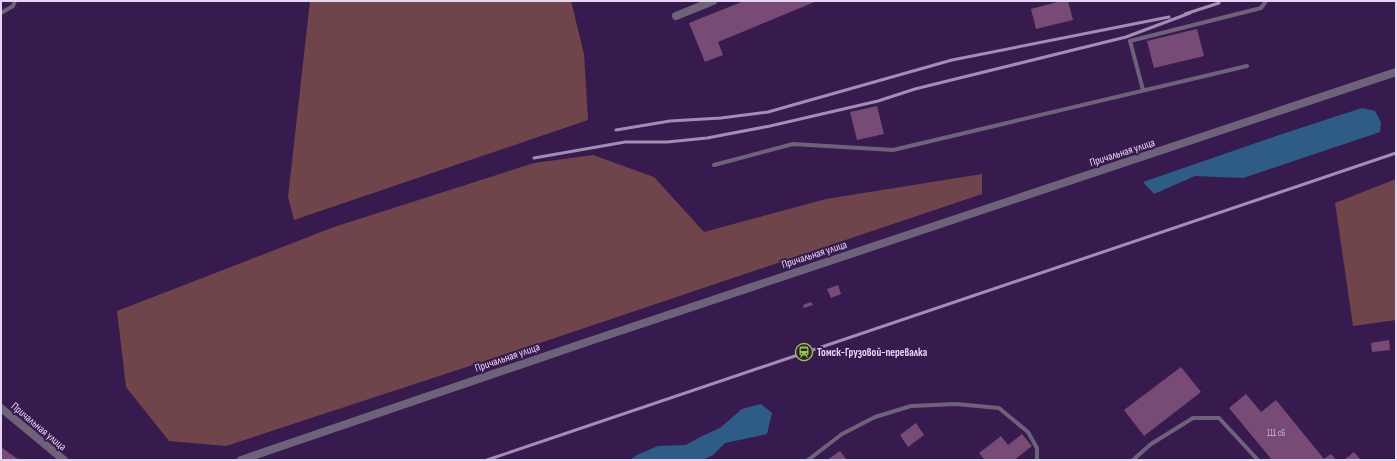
<svg xmlns="http://www.w3.org/2000/svg" width="1397" height="461" font-family="'Sofia Sans Condensed',sans-serif">
	<rect width="100%" height="100%" fill="#381b4e"/>
	<!-- green -->
	<path fill="#6f444b" d="M310 1H571L584 54 588 120 294 220 288 197Z
		M593 155 654 177 704 232 826 199 982 174V194L549 340 226 446 169 441 126 387 117 311 334 227 534 163Z
		M1396 179V320L1353 326 1335 203Z"/>
	<!-- water -->
	<path fill="#2e5c87" d="M1362 108 1375 111 1381 122 1380 132 1243 178 1195 176 1154 194 1143 182 1282 134Z
		M761 404 772 413 767 434 725 443 713 455 702 460H630L637 455 658 446 686 445 702 436 720 428 742 409Z"/>
	<!-- building -->
	<path fill="#774b76" d="M744 1H817L718 42 723 55 705 62 689 23Z
		M1061 1H1068L1073 20 1036 29 1031 9Z
		M1197 29 1204 56 1154 68 1147 41Z
		M877 106 884 134 857 140 850 112Z
		M838 285 841 294 831 298 827 289Z
		M811 302 813 305 804 308 803 305Z
		M1389 340 1390 350 1372 352 1371 343Z
		M1181 367 1201 392 1144 436 1124 410Z
		M1246 394 1261 412 1276 400 1324 459 1331 454 1336 460H1272L1229 408Z
		M916 423 924 435 908 447 900 435Z
		M1022 434 1032 446 1014 460H985L979 453 1001 436 1008 445Z
		M1 447 19 460H1Z
		M840 451 846 459 827 460Z
		M1354 452 1361 460H1344Z"/>
	<g fill="none" stroke-linecap="round" stroke-linejoin="round">
		<!-- service -->
		<path stroke="#6e627b" stroke-width="4" d="M1 13 13 6 15 1
			M1143 90 1130 41 1261 8 1266 1
			M714 165 793 144 893 150 1247 66
			M808 460 842 434 875 417 911 406 956 404 999 408 1028 432 1037 448V460
			M1133 460 1151 444 1193 418H1219L1258 460"/>
		<!-- minor -->
		<path stroke="#6e627b" stroke-width="8" d="M676 16 713 1
			M1 408 64 460
			M241 460 590 341 1396 72"/>
		<!-- rail -->
		<path stroke="#a28db4" stroke-width="3" d="M1185 14 1219 3
			M616 130 670 121 721 118 768 112 952 60 1169 17
			M534 158 625 142H667L707 138 770 126 878 101 915 89 1126 37 1190 13
			M487 460 1396 153"/>
	</g>
	<!-- icons -->
	<defs>
		<g id="station-ring" transform="scale(0.9)"><circle r="9.5" fill="#381b4e" stroke="#95cc3b" stroke-width="1.5"/><path d="M-3-6H3Q5-6 5-4V2Q5 4 3 4L4.5 6H3L1.5 4h-3L-3 6H-4.5L-3 4Q-5 4-5 2V-4Q-5-6-3-6ZM-3.5-4v3h7v-3ZM-3.5 1v1.5H-2V1ZM2 1v1.5H3.5V1Z" fill="#95cc3b"/></g>
	</defs>
	<g fill-rule="evenodd">
		<use href="#station-ring" x="804" y="352"/>
	</g>
	<g text-anchor="middle" stroke-width="4" stroke-linejoin="round" paint-order="stroke">
		<!-- number labels -->
		<g font-size="9" fill="#cab3d6">
			<text x="1276" y="436">111 с6</text>
		</g>
		<!-- street labels -->
		<g font-size="11" fill="#e6d6f6" stroke="#381b4e">
			<text transform="translate(1122 152) rotate(-18)" y="4">Причальная улица</text>
			<text transform="translate(814 254) rotate(-18)" y="4">Причальная улица</text>
			<text transform="translate(507 357) rotate(-19)" y="4">Причальная улица</text>
			<text transform="translate(39 426) rotate(40)" y="4">Причальная улица</text>
		</g>
		<!-- poi labels -->
		<g font-size="11" font-weight="bold" fill="#e6d6f6" stroke="#381b4e" text-anchor="start">
			<text x="817" y="356">Томск-Грузовой-перевалка</text>
		</g>
	</g>
	<!-- border -->
	<rect width="1397" height="461" fill="none" stroke="#e6d6f6" stroke-width="4"/>
</svg>
